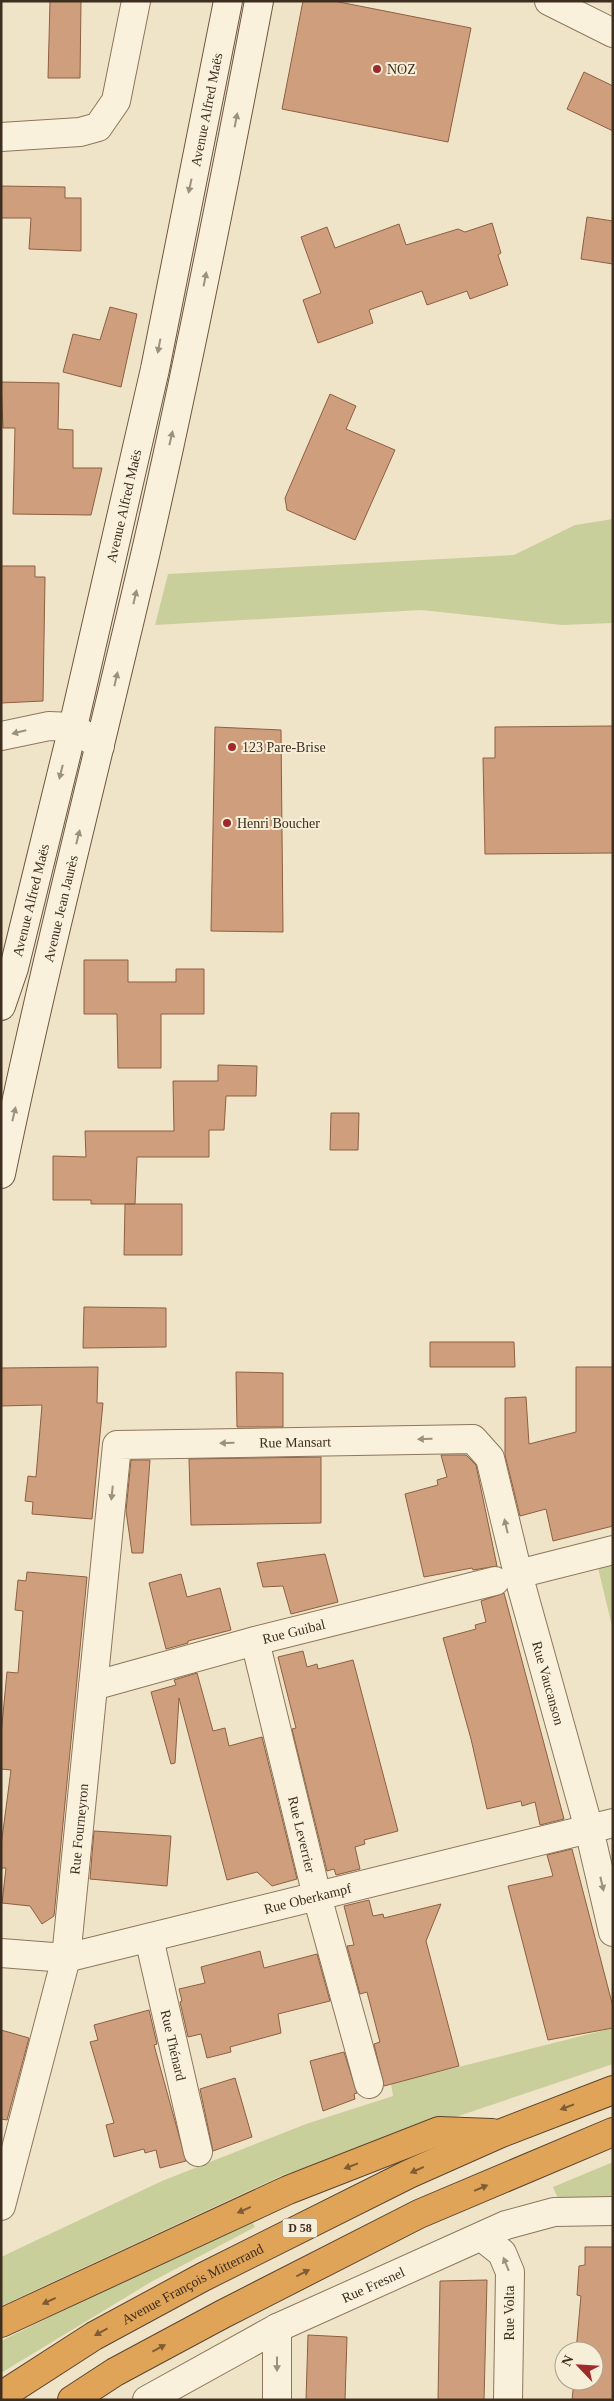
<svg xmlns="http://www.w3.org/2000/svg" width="614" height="2401" font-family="'Times New Roman',serif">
	<rect width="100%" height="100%" fill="#f0e4c8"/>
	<!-- green -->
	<path fill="#c9cf9b" d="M613 519V623L562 625 421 610 155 625 168 574 514 555 575 525Z
		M613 1565V1630L598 1568Z
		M613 2028V2064L283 2175 1 2306V2257L162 2181 306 2124 393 2096 391 2084Z
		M613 2162V2201L560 2203 553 2187Z
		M251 2218 255 2227 151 2282 1 2373V2341Z"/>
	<!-- building -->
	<path fill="#cf9f7d" stroke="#8d5f41" d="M50 1H81L80 78H48Z
		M303 1H334L471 28 448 142 282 109Z
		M584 72 613 86V131L567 109Z
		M1 186 65 187V198H81V251L29 249 31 218H1Z
		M587 217 613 221V264L581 259Z
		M492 223 501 253 498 255 508 285 470 299 467 291 427 305 422 291 369 310 373 323 318 343 303 300 321 293 301 237 327 227 335 248 399 224 406 245 458 229 465 232Z
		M110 307 137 314 121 387 63 372 73 334 100 340Z
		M1 382 59 383 58 429 73 430V468H102L91 515 13 514 15 428H3Z
		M330 394 356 406 346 429 395 450 355 540 287 510 285 498Z
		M1 566H35V577H45L43 701 1 703Z
		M613 726V853L485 854 483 758H495V727Z
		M215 727 281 730 283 932 211 931Z
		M84 960H128V982H176V969H204V1014H161V1068H118L117 1014H84Z
		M218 1065 257 1066 256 1096H226L224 1130H209V1157H137L135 1204H91V1200H53V1156L86 1157 85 1131H174L173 1081H218Z
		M331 1113H359L358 1150H330Z
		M125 1204H182V1255H124Z
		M84 1307 166 1308V1347L83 1348Z
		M430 1342H514L515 1367H430Z
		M98 1367 97 1403H103L92 1519 32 1514 33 1502 25 1501 28 1476 36 1477 42 1405 1 1406V1368Z
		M576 1367H613V1526L553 1541 546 1509 520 1516 505 1455V1398L526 1397 529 1444 576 1432Z
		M236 1372 283 1373V1427H237Z
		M441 1455H466L476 1465 497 1566 473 1570 472 1568 424 1577 405 1494 438 1485 437 1480 447 1477Z
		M321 1457V1523L191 1525 189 1459Z
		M131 1460H150L143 1553H132L126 1511Z
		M325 1554 338 1602 291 1614 283 1586 263 1587 257 1563Z
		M27 1572 87 1577 54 1916 42 1924 30 1906 2 1903 6 1868H1V1846L11 1770 1 1769V1735L7 1672 18 1673 23 1611 15 1610 18 1580 26 1581Z
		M181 1574 187 1597 220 1588 231 1630 188 1641V1643L166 1649 149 1583Z
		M504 1593 564 1819 540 1825 535 1802 522 1806 521 1801 487 1809 471 1739 443 1638 476 1629 475 1625 486 1622 481 1601Z
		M303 1651 307 1667 317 1664 318 1669 353 1660 398 1831 364 1840 365 1844 355 1847 360 1869 336 1875 334 1869 327 1871 292 1729 296 1728 278 1657Z
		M197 1673 213 1731 225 1728 229 1746 262 1737 297 1879 272 1886 257 1872 227 1880 179 1698 175 1763 171 1764 151 1692 176 1685 174 1680Z
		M94 1831 171 1836 167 1886 90 1879Z
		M572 1849 613 2007V2028L548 2040 508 1886 553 1876 547 1855Z
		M369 1900 373 1916 383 1914 384 1918 441 1904 426 1941 459 2066 384 2086 374 2044 380 2042 367 1992 360 1994 347 1946 354 1945 344 1906Z
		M260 1951 264 1968 317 1954 330 2001 278 2014 281 2033 230 2047 231 2052 207 2058 201 2034 188 2037 180 2002 182 2001 179 1989 205 1983 201 1967Z
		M149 2010 157 2044 154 2045 186 2161 160 2168 156 2150 145 2153 144 2149 114 2157 106 2125 114 2123 90 2042 98 2040 94 2025Z
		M1 2030 29 2038 7 2120 1 2119Z
		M344 2052 357 2093 354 2094 355 2099 323 2111 310 2061Z
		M235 2078 252 2137 213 2151 200 2089Z
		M585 2247H613V2400H572L574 2381H594V2351H576L581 2296 577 2295 579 2266 585 2265Z
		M487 2280 484 2400H438L440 2281Z
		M308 2335 347 2337 345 2400H306Z"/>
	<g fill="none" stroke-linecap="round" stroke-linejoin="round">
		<!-- street casing -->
		<g stroke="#8d765c" stroke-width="30">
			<g id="street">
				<path d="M549 1 613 33"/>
				<path d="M1 137 80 132 98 127 116 101 136 1"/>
				<path d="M1 736 49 726 73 727 100 746"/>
				<path d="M518 1574 613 1550"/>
				<path id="s1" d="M255 1641 317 1896 369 2084"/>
				<path id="s2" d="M93 1686 255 1641 495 1581"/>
				<path id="s3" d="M149 1938 198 2152"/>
				<path id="s4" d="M1 1953 66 1958 613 1823"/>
				<path id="s5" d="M1 2206 66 1958 117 1445 473 1439 490 1458 518 1574 589 1829 613 1932"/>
				<path d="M482 2237 502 2253 510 2272 508 2400"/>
				<path d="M277 2328V2400"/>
				<path id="s6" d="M147 2400 277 2328 506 2225 554 2212 613 2211"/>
			</g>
		</g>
		<!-- secondary casing -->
		<g stroke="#6f573f" stroke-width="30">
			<g id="secondary">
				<path id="s7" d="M1 1006 14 968 73 727 155 369 228 1"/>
				<path id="s8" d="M1 1174C44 965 98 758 146 551 188 368 224 185 259 1"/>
			</g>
		</g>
		<!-- highway casing -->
		<g stroke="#5b4430" stroke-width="30">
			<g id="highway">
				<path d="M1 2323 288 2190 439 2131 492 2133"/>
				<path id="s9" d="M1 2396 94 2336 203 2277 409 2174 499 2134 613 2090"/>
				<path d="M72 2400 115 2372 223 2314 419 2214 613 2132"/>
			</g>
		</g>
		<!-- street -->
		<use href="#street" stroke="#faf1dc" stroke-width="28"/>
		<!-- secondary -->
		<use href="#secondary" stroke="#faf1dc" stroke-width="28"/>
		<!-- highway -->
		<use href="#highway" stroke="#e0a458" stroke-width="28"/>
	</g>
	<!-- one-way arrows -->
	<defs><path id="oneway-solid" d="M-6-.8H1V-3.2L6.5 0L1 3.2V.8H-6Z" transform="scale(1.25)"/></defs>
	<g fill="#9c907e">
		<use href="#oneway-solid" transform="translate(236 120) rotate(-79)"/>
		<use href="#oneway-solid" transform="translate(190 186) rotate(102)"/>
		<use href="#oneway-solid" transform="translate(205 279) rotate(-79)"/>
		<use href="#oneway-solid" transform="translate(159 346) rotate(101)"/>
		<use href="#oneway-solid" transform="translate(171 438) rotate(-77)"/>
		<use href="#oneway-solid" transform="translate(135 597) rotate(-77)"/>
		<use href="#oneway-solid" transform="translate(116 679) rotate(-77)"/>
		<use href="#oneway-solid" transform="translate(19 732) rotate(166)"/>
		<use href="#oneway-solid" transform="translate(61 772) rotate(104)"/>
		<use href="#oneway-solid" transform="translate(78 837) rotate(-76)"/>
		<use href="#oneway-solid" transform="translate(14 1114) rotate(-77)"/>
		<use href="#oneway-solid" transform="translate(425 1439) rotate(179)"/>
		<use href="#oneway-solid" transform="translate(227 1443) rotate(179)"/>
		<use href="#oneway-solid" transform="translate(112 1493) rotate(96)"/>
		<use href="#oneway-solid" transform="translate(506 1526) rotate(-103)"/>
		<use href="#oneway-solid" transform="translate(602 1884) rotate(77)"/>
		<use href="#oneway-solid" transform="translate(506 2264) rotate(-112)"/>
		<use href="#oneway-solid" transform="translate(277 2364) rotate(90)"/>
	</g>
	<g fill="#7e5d36">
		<use href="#oneway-solid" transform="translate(567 2107) rotate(159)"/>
		<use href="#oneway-solid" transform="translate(351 2166) rotate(159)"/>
		<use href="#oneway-solid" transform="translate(417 2170) rotate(156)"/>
		<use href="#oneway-solid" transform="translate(481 2188) rotate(-23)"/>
		<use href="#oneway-solid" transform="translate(244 2210) rotate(156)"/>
		<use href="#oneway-solid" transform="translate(303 2273) rotate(-27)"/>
		<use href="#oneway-solid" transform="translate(49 2301) rotate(155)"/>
		<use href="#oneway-solid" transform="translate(101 2332) rotate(151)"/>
		<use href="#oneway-solid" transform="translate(159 2348) rotate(-28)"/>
	</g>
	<!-- markers -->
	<g fill="#9e2a2b" stroke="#f7eed8" stroke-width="2">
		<circle cx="377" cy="69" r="5"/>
		<circle cx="232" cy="747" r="5"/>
		<circle cx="227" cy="823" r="5"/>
	</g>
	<g text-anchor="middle" stroke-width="4" stroke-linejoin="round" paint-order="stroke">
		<!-- shield labels -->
		<rect fill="#f7eed8" stroke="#756857" stroke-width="1" x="282.5" y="2218.5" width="35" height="19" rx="4"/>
		<g font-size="12" font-weight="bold" fill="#3d2e20">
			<text x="300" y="2232">D 58</text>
		</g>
		<!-- poi labels -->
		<g font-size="14" fill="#3d2e20" stroke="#f7eed8" text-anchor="start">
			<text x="387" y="74">NOZ</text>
			<text x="242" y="752">123 Pare-Brise</text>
			<text x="237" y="828">Henri Boucher</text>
		</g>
		<!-- street labels -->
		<g font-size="14" fill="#3d2e20" stroke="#f7eed8">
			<text dy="5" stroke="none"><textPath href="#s7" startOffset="920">Avenue Alfred Maës</textPath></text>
			<text dy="5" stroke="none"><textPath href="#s7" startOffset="515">Avenue Alfred Maës</textPath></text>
			<text dy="5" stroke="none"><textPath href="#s7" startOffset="110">Avenue Alfred Maës</textPath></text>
			<text dy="5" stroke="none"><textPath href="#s8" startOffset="272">Avenue Jean Jaurès</textPath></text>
			<text dy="5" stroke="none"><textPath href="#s5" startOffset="950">Rue Mansart</textPath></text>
			<text dy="5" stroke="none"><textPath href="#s2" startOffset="208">Rue Guibal</textPath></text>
			<text dy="5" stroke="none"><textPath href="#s5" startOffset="1386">Rue Vaucanson</textPath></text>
			<text dy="5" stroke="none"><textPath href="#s5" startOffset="386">Rue Fourneyron</textPath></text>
			<text dy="5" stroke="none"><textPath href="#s1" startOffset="199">Rue Leverrier</textPath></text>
			<text dy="5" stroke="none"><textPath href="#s4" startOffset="314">Rue Oberkampf</textPath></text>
			<text dy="5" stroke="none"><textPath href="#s3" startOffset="110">Rue Thénard</textPath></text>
			<text dy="5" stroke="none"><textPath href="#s9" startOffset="222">Avenue François Mitterrand</textPath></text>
			<text dy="5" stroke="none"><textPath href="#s6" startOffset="254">Rue Fresnel</textPath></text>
			<text transform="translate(509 2313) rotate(-90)" y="5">Rue Volta</text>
		</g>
	</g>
	<!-- border -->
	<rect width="614" height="2401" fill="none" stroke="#3d2e20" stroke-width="5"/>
	<!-- north arrow -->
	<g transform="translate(579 2366) rotate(295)"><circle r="24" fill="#f7eed8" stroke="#ada18e"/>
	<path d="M0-4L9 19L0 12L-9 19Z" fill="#9e2a2b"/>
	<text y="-8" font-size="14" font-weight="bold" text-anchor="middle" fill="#3d2e20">N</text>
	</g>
</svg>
